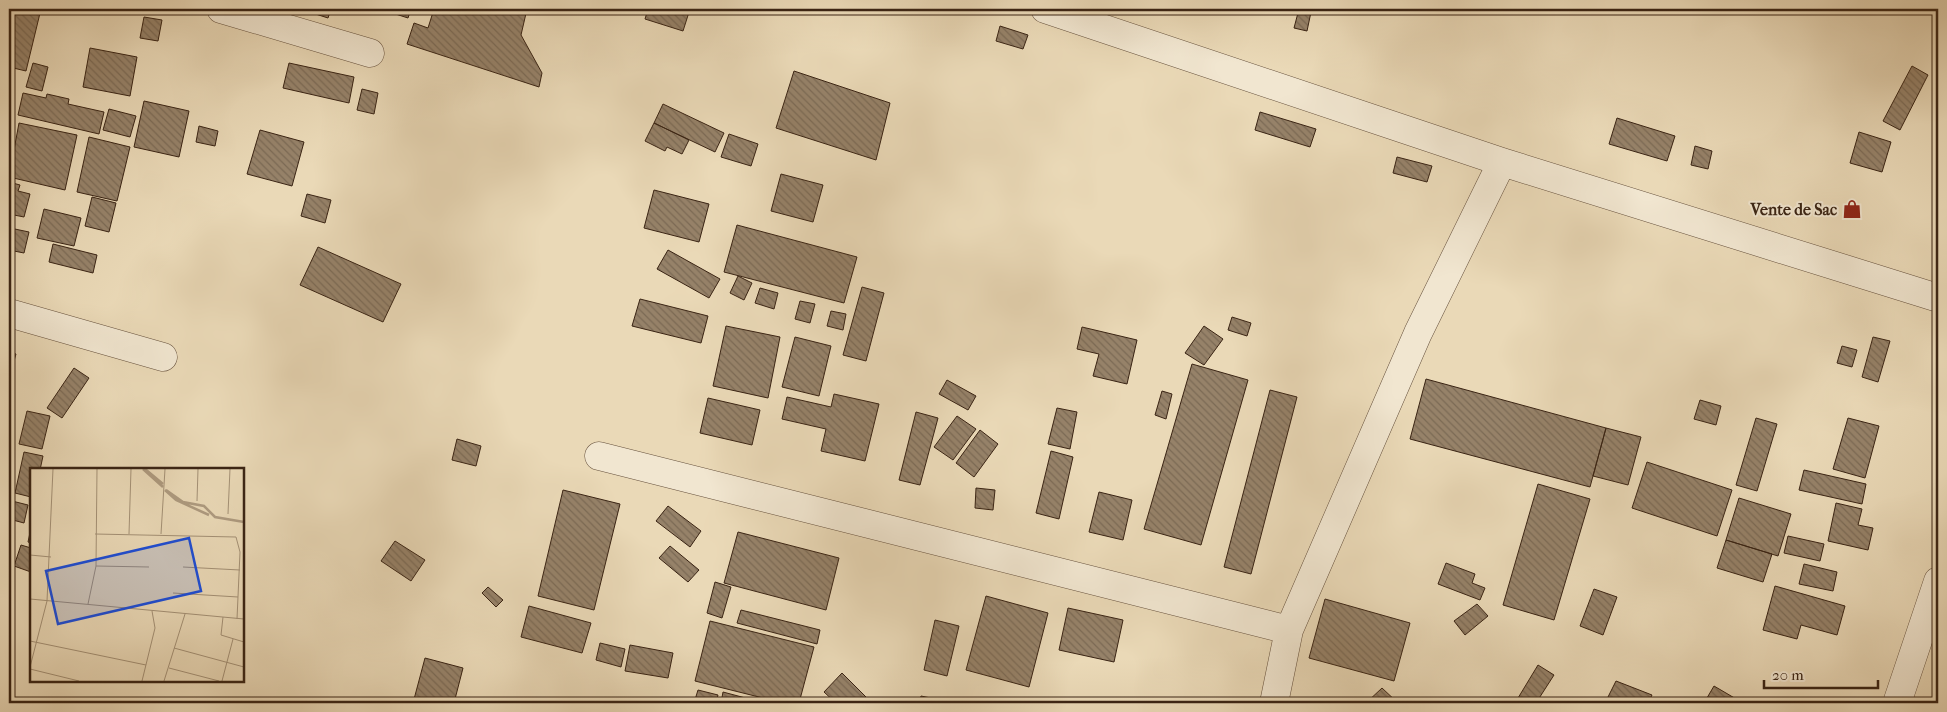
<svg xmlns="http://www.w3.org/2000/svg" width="1947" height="712" font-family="'IM FELL French Canon',serif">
	<defs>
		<pattern id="building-back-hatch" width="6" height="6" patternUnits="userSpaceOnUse" patternTransform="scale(1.25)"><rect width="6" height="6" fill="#968269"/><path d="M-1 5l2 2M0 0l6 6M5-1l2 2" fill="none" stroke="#7b6a55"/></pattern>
	</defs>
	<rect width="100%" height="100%" fill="#ead9b7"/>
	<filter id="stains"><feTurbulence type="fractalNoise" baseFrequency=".004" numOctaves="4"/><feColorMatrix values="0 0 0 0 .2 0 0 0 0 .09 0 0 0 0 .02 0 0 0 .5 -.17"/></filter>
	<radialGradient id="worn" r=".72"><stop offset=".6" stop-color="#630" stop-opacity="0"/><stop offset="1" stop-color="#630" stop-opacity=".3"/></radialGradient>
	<!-- building -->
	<path fill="url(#building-back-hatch)" stroke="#3a2414" d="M9 9H41L26 71 9 67Z
		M300 9H331L328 18Z
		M380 9H411L408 18Z
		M434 9H527L521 35 542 73 539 87 407 44 414 23 428 28Z
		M648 9H690L683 31 645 19Z
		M1299 9 1311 12 1307 31 1294 28Z
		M144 17 162 20 158 41 140 38Z
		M1000 26 1028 35 1023 49 996 41Z
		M90 48 137 57 130 96 83 87Z
		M33 63 48 67 42 91 26 87Z
		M289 63 354 77 349 103 283 88Z
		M1912 66 1928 75 1900 130 1883 121Z
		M794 71 890 103 876 160 776 128Z
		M362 89 378 93 374 114 357 110Z
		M23 93 46 98 47 94 69 99 68 104 104 112 99 134 18 115Z
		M144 101 189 111 179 157 134 147Z
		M663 104 724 133 715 152 654 123Z
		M109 109 136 116 130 137 103 130Z
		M1260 112 1316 129 1310 147 1255 130Z
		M1617 118 1675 136 1667 161 1609 144Z
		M19 123 77 135 65 190 9 177Z
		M654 123 689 140 682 154 667 147 665 151 645 141Z
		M199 126 218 131 215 146 196 142Z
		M260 130 304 142 292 186 247 174Z
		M1859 132 1891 142 1882 172 1850 163Z
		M729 134 758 144 751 166 721 157Z
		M89 137 130 147 117 201 77 192Z
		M1695 146 1712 151 1708 169 1691 165Z
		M1397 157 1432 166 1427 182 1393 173Z
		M781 174 823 185 813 222 771 211Z
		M9 182 20 185 18 191 30 194 24 217 14 215 12 223 9 222Z
		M654 190 709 204 699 242 644 228Z
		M307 194 331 200 325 223 301 216Z
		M92 197 116 203 109 232 85 226Z
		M44 209 81 218 74 246 37 238Z
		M737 225 857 257 844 303 724 272Z
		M10 228 29 232 24 253 9 250Z
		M53 244 97 255 93 273 49 262Z
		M318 247 401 284 383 322 300 285Z
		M668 250 720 279 709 298 657 269Z
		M738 276 752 283 744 300 730 293Z
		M862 287 884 293 866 361 843 355Z
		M760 288 778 293 774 309 755 303Z
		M640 299 708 316 701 343 632 326Z
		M800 301 815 304 810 323 795 319Z
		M831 311 846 314 843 330 827 326Z
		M1232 317 1251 323 1247 336 1228 330Z
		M726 326 780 337 768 398 713 386Z
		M1204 326 1223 339 1204 365 1185 353Z
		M1082 327 1137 340 1127 384 1093 376 1099 354 1077 349Z
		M795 337 831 346 819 396 782 387Z
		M1873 337 1890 341 1878 382 1862 377Z
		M1842 346 1857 350 1852 367 1837 363Z
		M9 352 16 354 9 378Z
		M1192 364 1248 380 1201 545 1144 529Z
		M74 368 89 378 62 418 47 408Z
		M1426 379 1606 428 1590 487 1410 439Z
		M947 380 976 396 968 410 939 394Z
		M1270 390 1297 397 1251 574 1224 567Z
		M1162 391 1172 394 1166 419 1155 415Z
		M834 394 879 404 865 461 821 451 826 429 782 419 787 397 831 407Z
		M708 398 760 410 752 445 700 433Z
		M1700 400 1721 406 1716 425 1694 419Z
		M1057 408 1077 412 1070 449 1048 444Z
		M27 411 50 416 42 449 19 444Z
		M916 412 938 418 920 485 899 480Z
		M957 416 976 429 953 460 934 447Z
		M1756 418 1777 424 1757 491 1736 485Z
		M1848 418 1879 426 1865 478 1833 469Z
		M1606 428 1641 437 1628 485 1593 476Z
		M980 430 998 444 974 477 956 463Z
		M457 439 481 446 476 466 452 460Z
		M1051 451 1073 457 1059 519 1036 513Z
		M24 452 43 456 40 470H31V497L15 493Z
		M1647 462 1732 490 1717 536 1632 508Z
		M1804 470 1866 484 1862 504 1799 490Z
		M1538 484 1590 499 1554 620 1503 605Z
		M976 488 995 490 993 510 975 508Z
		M563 490 620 504 594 610 538 596Z
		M1099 492 1132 500 1123 540 1089 532Z
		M1739 498 1791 514 1778 556 1726 540Z
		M12 501 28 505 24 523 9 519Z
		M1836 503 1862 509 1858 525 1873 528 1868 550 1828 541Z
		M668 506 701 531 690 547 656 521Z
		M31 528V543L28 542Z
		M738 532 839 558 826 610 724 583Z
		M1788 536 1824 544 1820 561 1784 553Z
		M1726 540 1772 554 1763 582 1717 568Z
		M395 541 425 560 411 581 381 561Z
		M21 545 31 548V572L14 566Z
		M670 546 699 570 688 582 659 558Z
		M1446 563 1475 574 1472 583 1485 588 1480 600 1438 584Z
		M1804 564 1837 572 1833 591 1799 584Z
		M715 582 731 587 722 618 707 613Z
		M1775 586 1845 606 1837 635 1801 625 1797 639 1763 630Z
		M488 587 503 600 496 607 482 593Z
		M1594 589 1617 597 1603 635 1580 626Z
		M986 596 1048 613 1029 687 966 670Z
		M1325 599 1410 623 1394 681 1309 658Z
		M1477 604 1488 616 1465 635 1454 621Z
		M529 606 591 623 582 653 521 637Z
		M1068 608 1123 620 1114 662 1059 650Z
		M741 610 820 630 817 644 737 623Z
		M935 620 959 626 947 676 924 670Z
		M710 621 814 647 799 703H783L695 681Z
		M600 643 625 649 621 667 596 660Z
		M630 645 673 653 668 678 625 671Z
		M425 658 463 668 454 703H413Z
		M1538 665 1554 675 1536 703H1515Z
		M842 673 872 703H836L824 692Z
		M1616 681 1652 695 1648 703H1617L1607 699Z
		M1714 686 1743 703H1704Z
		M1382 688 1398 703H1366Z
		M698 690 718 695 716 703H694Z
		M723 692 753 700 752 703H721Z
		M921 696 955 703H919Z"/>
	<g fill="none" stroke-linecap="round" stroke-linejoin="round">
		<!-- minor casing -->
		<g stroke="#66513d" stroke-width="29">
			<path id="minor" d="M221 9 370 53
				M1045 9 1502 162 1938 298
				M9 313 163 357
				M599 456 1289 630
				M1274 703 1289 630 1418 333 1502 162
				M1897 703 1938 581"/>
		</g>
		<!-- minor -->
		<use href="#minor" stroke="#f1e6d0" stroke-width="28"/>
	</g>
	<!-- icons -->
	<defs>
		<g id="shop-bare" transform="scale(1.5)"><path d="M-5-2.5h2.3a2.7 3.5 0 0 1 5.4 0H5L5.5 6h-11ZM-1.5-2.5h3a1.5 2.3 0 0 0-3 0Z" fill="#8f2418" stroke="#f1e6d0" stroke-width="2.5" paint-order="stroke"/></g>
	</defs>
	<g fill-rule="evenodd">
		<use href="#shop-bare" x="1852" y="209"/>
	</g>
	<g text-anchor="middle" stroke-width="4" stroke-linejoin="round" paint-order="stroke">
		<!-- poi labels -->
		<g font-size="16" font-weight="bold" fill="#3a2414" stroke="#f1e6d0" text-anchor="end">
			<text x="1837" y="215">Vente de Sac</text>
		</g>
	</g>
	<!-- overview -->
	<g transform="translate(30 468)">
		<rect width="214" height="214" fill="#ead9b7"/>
		<path fill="none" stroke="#ae9b80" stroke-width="2.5" d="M113 1 133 19M115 1 133 16M135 22 146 32 179 47M136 22 153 34 174 38 185 49 214 54"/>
		<path fill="none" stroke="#a49176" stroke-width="1" d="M167 33 168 1M198 46 200 1M65 66 206 69 210 84 207 151M99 66 101 1M131 66 135 1M0 87 21 89M66 98 119 99M153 99 210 102M143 125 208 129M0 131 214 151M58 136 66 98 67 1M193 149 191 167 214 174M0 173 116 197M144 180 214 199M0 199 17 133 23 1M139 200 189 213M0 201 49 213M112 213 125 160 122 143M134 213 155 146M192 213 203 171"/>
		<path fill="#1d4ed8" fill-opacity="0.15" stroke="#1d4ed8" stroke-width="2.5" d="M159 70 171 123 28 156 16 103Z"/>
		<rect width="214" height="214" fill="none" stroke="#3a2414" stroke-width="2.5"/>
	</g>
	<!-- margin -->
	<rect width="1947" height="712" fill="none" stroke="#ead9b7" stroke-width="30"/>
	<rect x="10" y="10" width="1927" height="692" fill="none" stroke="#3a2414" stroke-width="2.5"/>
	<rect x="15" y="15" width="1917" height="682" fill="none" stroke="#3a2414"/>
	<!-- scale -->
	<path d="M1764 680v8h114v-8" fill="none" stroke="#3a2414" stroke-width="2.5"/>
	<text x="1772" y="680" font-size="15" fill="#3a2414" stroke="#f1e6d0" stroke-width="4" paint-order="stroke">20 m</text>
	<rect width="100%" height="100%" filter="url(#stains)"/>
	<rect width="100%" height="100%" fill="url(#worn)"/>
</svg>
